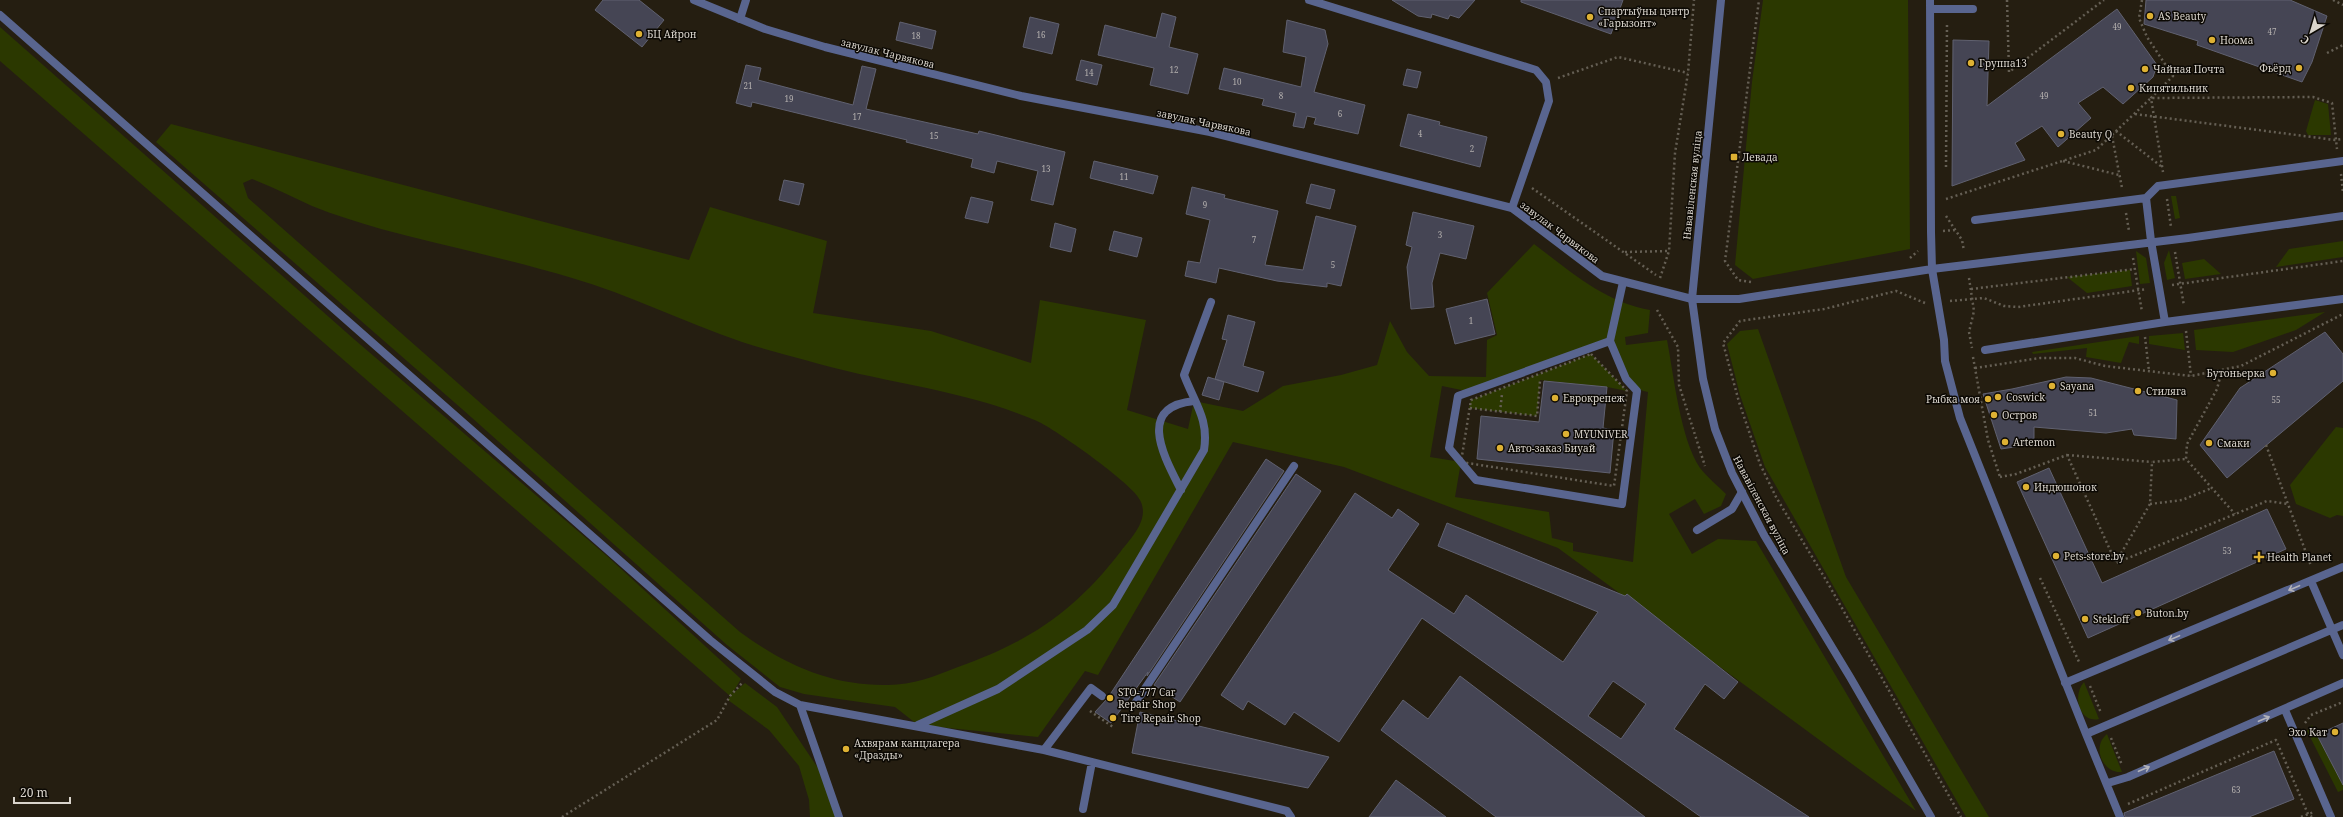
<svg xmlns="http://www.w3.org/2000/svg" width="2343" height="817" font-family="'Noto Serif',serif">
	<rect width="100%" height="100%" fill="#251e11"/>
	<!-- green -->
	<path fill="#2b3800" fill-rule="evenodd" d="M1763 0H1908L1910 249 1753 279 1735 265 1752 82Z
		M0 27 355 340 607 556 741 679 732 694 745 683 777 707 826 780 839 817H810L809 800 799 766 769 730 728 700 730 696 0 61Z
		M2315 100 2328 104 2331 135H2308L2306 131Z
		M171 124 689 260 710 207 827 241 813 313 931 331 1031 363 1040 300 1146 320 1127 410 1188 429 1194 401 1243 411 1283 386 1341 375 1377 365 1390 321 1407 352 1429 376 1486 377 1487 340 1497 335 1487 293 1534 244C1570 271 1604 302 1650 310L1648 333 1625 337 1626 345 1667 340C1674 376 1680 438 1700 468 1707 477 1718 486 1726 494L1721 506 1704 514 1695 499 1669 514 1692 554 1718 539 1756 541 1916 811 1558 548 1344 467 1233 442 1098 675 1085 671 1038 737 918 725 895 707 804 694 780 687 727 645 462 409 156 142ZM252 179C273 187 292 197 312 206 334 215 358 222 381 229 444 246 509 259 572 278 630 295 684 322 742 342 763 349 784 354 805 360 882 383 963 389 1037 421 1055 429 1133 484 1140 500 1150 519 1132 537 1121 551 1075 611 1029 642 958 667 936 676 912 685 888 685 831 686 785 665 740 632L248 198 243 183ZM1610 341C1619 361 1624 388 1648 392L1633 562 1573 551V543L1552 538 1549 512 1455 497 1461 462 1430 457 1442 386 1471 392Z
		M2171 196H2176L2180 218 2175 219Z
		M2343 241V257L2276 267 2289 249Z
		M2169 250 2175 278 2167 280 2164 263Z
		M2136 251 2146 258 2150 283 2140 284Z
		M2204 259 2221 274 2185 279 2182 263Z
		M2130 270 2132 286 2087 293 2067 277Z
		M2325 312 2296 330 2233 352 2196 350 2194 330Z
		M1758 329 1846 577 1989 817H1966L1765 467 1740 395 1727 344 1740 331Z
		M2183 333 2185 350 2149 344V336Z
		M2139 336V344L2129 342 2121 363 2086 357 2087 348 2033 354 2032 352Z
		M1591 354 1627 391 1607 387 1540 380 1537 416 1469 408 1471 400Z
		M2336 427 2343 428V516L2337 515 2330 518 2296 504 2290 485Z
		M2084 682 2099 719C2081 724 2071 697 2084 682Z
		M2312 725 2343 785V790L2338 792 2307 731Z
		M2107 734 2122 772C2103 774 2091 747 2107 734Z"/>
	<!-- building -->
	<path fill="#454554" stroke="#606170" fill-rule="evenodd" d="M603 0H639L664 20 642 47 595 10Z
		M1392 0H1475L1459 18 1450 15 1448 19 1432 14 1431 18 1418 16Z
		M1521 0H1623L1611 34 1521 2Z
		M2146 0H2290L2327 16 2312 62 2302 82 2197 45 2198 41 2144 24Z
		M2117 9 2157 65 2153 77 2123 104 2103 87 2078 103 2091 118 2058 147 2042 126 2015 143 2025 160 1952 186 1953 40 1989 41 1987 106Z
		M1162 13 1176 17 1169 47 1198 54 1188 94 1150 85 1154 68 1098 55 1105 25 1156 38Z
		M1030 17 1059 24 1052 54 1023 47Z
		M1287 20 1325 30 1328 44 1314 92 1365 105 1358 134 1314 124 1316 118 1307 116 1304 128 1293 126 1296 113 1262 105 1264 99 1219 89 1224 68 1301 87 1306 57 1283 52Z
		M900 22 936 31 932 49 896 40Z
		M1081 60 1102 65 1097 85 1076 80Z
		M746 65 761 68 758 80 853 105 862 66 876 69 866 109 978 134 979 131 1065 152 1053 205 1031 200 1038 171 997 161 994 173 971 167 973 159 906 142 907 140 752 102 751 107 736 103Z
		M1407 69 1421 72 1417 88 1403 85Z
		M1408 114 1440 122 1439 125 1487 137 1480 167 1400 146Z
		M1094 161 1158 176 1153 194 1090 178Z
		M784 180 804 184 799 205 779 200Z
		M1311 184 1335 190 1330 209 1306 203Z
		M1192 187 1225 195 1224 198 1278 211 1265 265 1303 270 1316 216 1356 226 1341 286 1327 283V287L1277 281 1219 268 1216 283 1185 276 1188 261 1200 263 1210 220 1186 214Z
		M971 197 993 202 988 223 965 218Z
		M1413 212 1474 226 1466 259 1440 253 1432 283 1434 307 1411 309 1407 267 1412 247 1406 245Z
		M1055 223 1076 229 1071 252 1050 247Z
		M1114 231 1142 238 1137 257 1109 250Z
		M1487 299 1495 334 1455 344 1446 309Z
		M1228 315 1255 322 1243 366 1264 372 1258 392 1215 379 1227 340 1222 339Z
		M2325 332 2343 354V381L2227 478 2200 445 2240 388Z
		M1208 377 1224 382 1219 400 1202 395Z
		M2066 377 2091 378 2177 400 2176 439 2134 435 2132 429 2106 433 2034 427V444L2001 449 1983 394 2012 389Z
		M1544 381 1607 387 1603 428 1614 430 1610 473 1477 459 1481 416 1539 422Z
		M1266 459 1284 471 1147 676 1148 672 1111 723 1095 712 1107 699Z
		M2049 468 2102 583 2267 509 2286 549 2088 638 2017 482Z
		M1296 474 1321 491 1180 702 1154 685Z
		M1355 493 1392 518 1398 509 1419 524 1388 570 1454 614 1466 595 1563 662 1598 612 1438 546 1447 523 1625 596 1627 594 1738 682 1724 699 1705 684 1674 729 1809 817H1701L1422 618 1339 742 1294 712 1285 725 1248 701 1243 710 1221 695ZM1613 681 1646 704 1621 739 1588 716Z
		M1460 676 1645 817H1496L1381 730 1403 700 1428 719Z
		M1140 712 1249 738 1329 757 1308 788 1132 753Z
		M2343 723V785L2317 735Z
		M2274 751 2294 799 2249 817H2125L2124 813Z
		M1396 780 1446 817H1369Z"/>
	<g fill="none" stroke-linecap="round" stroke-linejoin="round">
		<!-- path -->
		<path stroke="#655f54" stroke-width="2.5" stroke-dasharray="2 3" stroke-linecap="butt" d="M2007 0 2009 72 2104 0
			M2142 0 2139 18 2147 37 2173 76 2151 98 2163 172
			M2333 0 2343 5
			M2327 53 2343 45
			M1558 78 1618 57 1688 73
			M2135 114 2335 140 2343 139
			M2116 131 2162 167
			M2112 136 2122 188
			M2063 161 2119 175
			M1946 167 1947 22
			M2341 174 2343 193
			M1532 188 1656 275
			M1946 199 2096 150 2151 98 2313 97 2332 103 2337 149
			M2167 199 2171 227
			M2126 213 2129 231
			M1946 216 1962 240 1964 251
			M1943 231 1955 230
			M1625 252 1669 251
			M2175 252 2184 306
			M1910 258 1918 251
			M2133 258 2142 312
			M1660 278 1669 251 1675 153 1688 73 1694 0
			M1969 278 1974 311 1969 332 1972 348
			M1751 282 1738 280 1725 261 1759 0
			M2172 285 2343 261
			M1971 289 2135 269
			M1950 301 1984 298 2004 306 2018 307 2147 289
			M1925 303 1896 291 1824 309 1740 321 1723 343 1739 402 1760 464 1776 497 1826 580 1961 817
			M1657 310 1678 347 1679 385 1705 466
			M2186 331 2191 376
			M2145 337 2149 371
			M1591 354 1627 391 1614 486 1461 462 1471 400Z
			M1973 357 1988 440 2000 477
			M1975 368 2040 358H2075L2105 366 2191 376 2241 366 2343 314
			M2222 370 2217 389 2187 444 2186 459 2235 514
			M1470 408 1537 416 1540 381
			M1500 412 1502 394
			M2266 445 2311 566
			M2067 455 2152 462
			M2000 477 2016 474 2067 455 2116 563 2267 501 2288 504
			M2150 504 2182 500 2212 488
			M2116 562 2150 504 2152 462 2186 459
			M2040 578 2080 664
			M2090 686 2101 713
			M1090 711 1113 727
			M2305 723 2311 715 2343 702
			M2111 738 2122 765
			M2128 804 2276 740 2308 814 2312 817
			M562 817 717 720 730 696 742 683
			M2301 817 2314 812"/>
		<!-- service -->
		<path stroke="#59658f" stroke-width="8" d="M1309 0 1536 70 1546 82 1549 101 1512 208
			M1930 0 1931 232 1932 269 1944 340 1945 361 1960 418 2086 734 2343 625
			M1930 9H1973
			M0 15 710 640 775 692 800 705 1044 750 1287 811 1291 817
			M740 19 746 0
			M2146 198 2151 241 2165 322
			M1975 220 2146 198 2158 186 2343 161
			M1692 299H1739L1932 269 2188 238 2343 216
			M1610 341 1458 396 1449 448 1476 480 1622 504 1637 391 1626 379 1610 341 1623 282
			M1985 350 2165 322 2343 299
			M1181 490C1165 458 1135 407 1194 401
			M1697 530 1732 509 1742 492
			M2311 581 2343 655
			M2065 683 2343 567
			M800 705 839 817
			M1134 705 1294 466
			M2285 710 2331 817
			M918 725 998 689 1087 630 1113 605 1204 450C1209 419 1195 404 1184 375L1211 302
			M2086 734 2120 817
			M1044 750 1091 688 1102 696
			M2108 783 2128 777 2343 683
			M1083 809 1092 762"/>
		<!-- minor -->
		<path stroke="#59658f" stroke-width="8" d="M694 0 765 29 825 47 1021 96 1210 132 1512 208 1602 276 1692 299"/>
		<!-- tertiary -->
		<path stroke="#59658f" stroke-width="8" d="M1721 0 1692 299 1703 379 1715 429 1732 473 1764 535 1850 677 1931 817"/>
	</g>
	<!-- one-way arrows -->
	<defs><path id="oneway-shaft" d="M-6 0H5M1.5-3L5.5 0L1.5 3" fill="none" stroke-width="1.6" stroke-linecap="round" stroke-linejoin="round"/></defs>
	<g stroke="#b3b3ba">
		<use href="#oneway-shaft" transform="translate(2294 588) rotate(157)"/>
		<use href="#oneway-shaft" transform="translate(2174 638) rotate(157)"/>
		<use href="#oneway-shaft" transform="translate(2264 719) rotate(-23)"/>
		<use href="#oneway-shaft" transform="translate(2144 769) rotate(-23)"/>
	</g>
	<!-- markers -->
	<g fill="#deb133" stroke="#0c0904" stroke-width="1.5">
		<circle cx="2150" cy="16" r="4"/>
		<circle cx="1590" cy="17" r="4"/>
		<circle cx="639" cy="34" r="4"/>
		<circle cx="2212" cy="40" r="4"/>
		<circle cx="1971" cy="63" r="4"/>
		<circle cx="2299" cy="68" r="4"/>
		<circle cx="2145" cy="69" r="4"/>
		<circle cx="2131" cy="88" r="4"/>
		<circle cx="2061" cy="134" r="4"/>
		<rect x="1730" y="153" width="8" height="8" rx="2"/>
		<circle cx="2273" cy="373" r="4"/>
		<circle cx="2052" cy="386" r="4"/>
		<circle cx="2138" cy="391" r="4"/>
		<circle cx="1998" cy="397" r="4"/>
		<circle cx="1555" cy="398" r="4"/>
		<circle cx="1988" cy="399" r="4"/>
		<circle cx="1994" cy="415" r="4"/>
		<circle cx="1566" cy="434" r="4"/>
		<circle cx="2005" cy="442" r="4"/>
		<circle cx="2209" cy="443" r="4"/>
		<circle cx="1500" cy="448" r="4"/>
		<circle cx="2026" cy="487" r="4"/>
		<circle cx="2056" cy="556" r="4"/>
		<path d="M2257 551h4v4h4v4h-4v4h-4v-4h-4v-4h4z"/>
		<circle cx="2138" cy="613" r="4"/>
		<circle cx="2085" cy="619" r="4"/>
		<circle cx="1110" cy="698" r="4"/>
		<circle cx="1113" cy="718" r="4"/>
		<circle cx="2335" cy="732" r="4"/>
		<circle cx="846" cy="749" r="4"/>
	</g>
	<g text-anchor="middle" stroke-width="3" stroke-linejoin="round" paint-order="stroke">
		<!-- number labels -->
		<g font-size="8" fill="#b4b0ae">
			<text x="2117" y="30">49</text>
			<text x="2272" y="35">47</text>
			<text x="1041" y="38">16</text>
			<text x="916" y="39">18</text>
			<text x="1174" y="73">12</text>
			<text x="1089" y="76">14</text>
			<text x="1237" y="85">10</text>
			<text x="748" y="89">21</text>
			<text x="1281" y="99">8</text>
			<text x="2044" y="99">49</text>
			<text x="789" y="102">19</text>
			<text x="1340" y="117">6</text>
			<text x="857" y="120">17</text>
			<text x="1420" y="137">4</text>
			<text x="934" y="139">15</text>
			<text x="1472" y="152">2</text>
			<text x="1046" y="172">13</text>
			<text x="1124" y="180">11</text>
			<text x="1205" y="208">9</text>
			<text x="1440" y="238">3</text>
			<text x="1254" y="243">7</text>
			<text x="1333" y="268">5</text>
			<text x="1471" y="324">1</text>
			<text x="2276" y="403">55</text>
			<text x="2093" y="416">51</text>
			<text x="2227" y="554">53</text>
			<text x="2236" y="793">63</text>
		</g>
		<!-- poi labels -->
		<g font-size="10" fill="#d9d4cc" stroke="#0c0904" text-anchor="start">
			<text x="1598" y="15">Спартыўны цэнтр<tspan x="1598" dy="12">«Гарызонт»</tspan></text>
			<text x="2158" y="20">AS Beauty</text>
			<text x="647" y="38">БЦ Айрон</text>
			<text x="2220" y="44">Ноома</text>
			<text x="1979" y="67">Группа13</text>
			<text x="2291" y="72" text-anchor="end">Фьëрд</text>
			<text x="2153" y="73">Чайная Почта</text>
			<text x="2139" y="92">Кипятильник</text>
			<text x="2069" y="138">Beauty Q</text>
			<text x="1742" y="161">Левада</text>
			<text x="2265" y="377" text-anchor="end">Бутоньерка</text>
			<text x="2060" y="390">Sayana</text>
			<text x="2146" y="395">Стиляга</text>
			<text x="2006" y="401">Coswick</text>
			<text x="1563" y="402">Еврокрепеж</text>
			<text x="1980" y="403" text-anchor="end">Рыбка моя</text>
			<text x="2002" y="419">Остров</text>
			<text x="1574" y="438">MYUNIVER</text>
			<text x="2013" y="446">Artemon</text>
			<text x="2217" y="447">Смаки</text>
			<text x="1508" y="452">Авто-заказ Биуай</text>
			<text x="2034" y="491">Индюшонок</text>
			<text x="2064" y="560">Pets-store.by</text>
			<text x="2267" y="561">Health Planet</text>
			<text x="2146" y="617">Buton.by</text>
			<text x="2093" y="623">Stekloff</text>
			<text x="1118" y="696">STO-777 Car<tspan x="1118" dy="12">Repair Shop</tspan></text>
			<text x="1121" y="722">Tire Repair Shop</text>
			<text x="2327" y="736" text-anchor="end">Эхо Кат</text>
			<text x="854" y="747">Ахвярам канцлагера<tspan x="854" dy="12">«Дразды»</tspan></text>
		</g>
		<!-- street labels -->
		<g font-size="10" fill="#d9d4cc" stroke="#0c0904">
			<text transform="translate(888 53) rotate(14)" y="4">завулак Чарвякова</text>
			<text transform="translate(1204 122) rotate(12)" y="4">завулак Чарвякова</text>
			<text transform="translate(1692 185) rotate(-84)" y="4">Нававіленская вуліца</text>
			<text transform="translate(1560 232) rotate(37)" y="4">завулак Чарвякова</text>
			<text transform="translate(1762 505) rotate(62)" y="4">Нававіленская вуліца</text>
		</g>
	</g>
	<!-- north arrow -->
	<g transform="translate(2311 32) rotate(218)" stroke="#0c0904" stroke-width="3" paint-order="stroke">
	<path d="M0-3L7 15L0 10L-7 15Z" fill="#d9d4cc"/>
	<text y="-6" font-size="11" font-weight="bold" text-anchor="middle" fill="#d9d4cc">С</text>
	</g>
	<!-- scale -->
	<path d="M14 797v6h56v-6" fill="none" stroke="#d9d4cc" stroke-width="2"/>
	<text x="20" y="797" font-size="12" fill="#d9d4cc" stroke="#0c0904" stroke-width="3" paint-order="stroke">20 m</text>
</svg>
